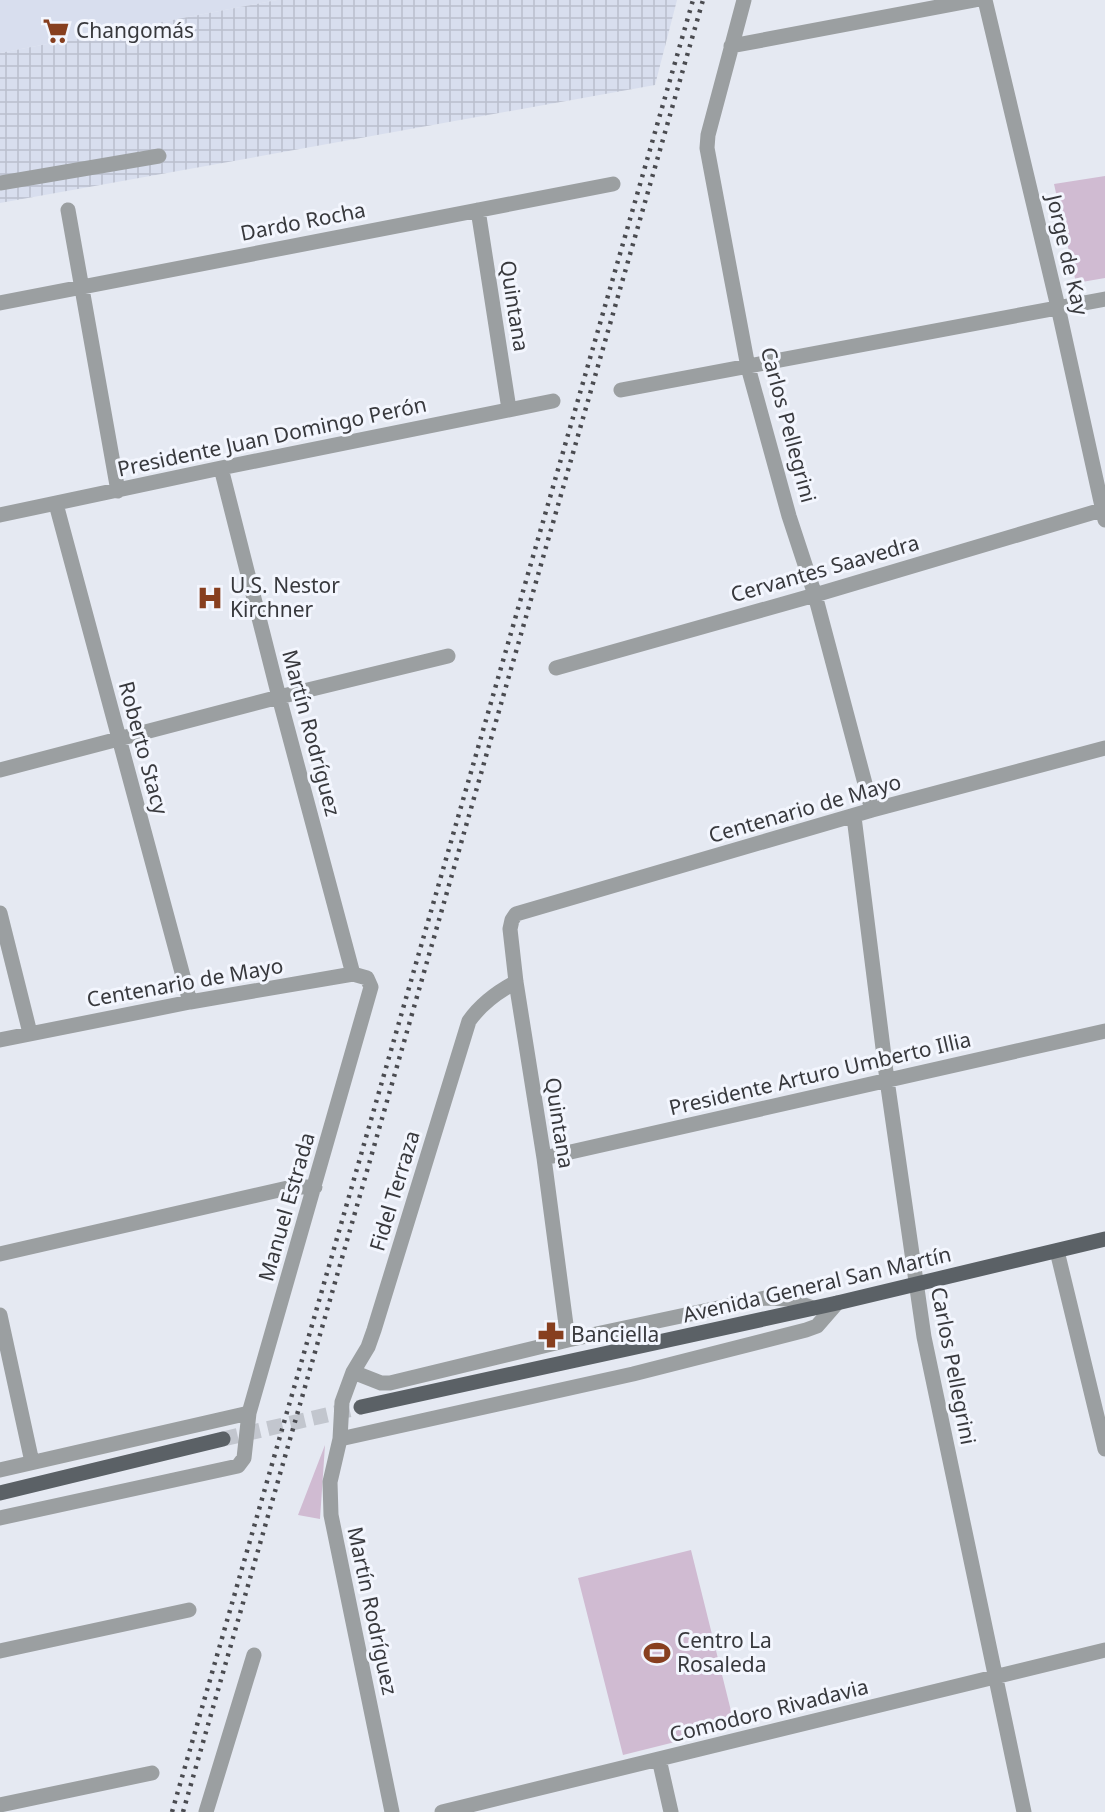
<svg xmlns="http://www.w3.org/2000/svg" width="1105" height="1812" font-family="'Noto Sans',sans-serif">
	<defs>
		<pattern id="industrial-grid" width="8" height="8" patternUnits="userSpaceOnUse" patternTransform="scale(1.5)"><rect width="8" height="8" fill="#d8deee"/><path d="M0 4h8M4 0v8" fill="none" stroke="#babfcd"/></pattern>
	</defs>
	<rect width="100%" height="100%" fill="#e5e9f2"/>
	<!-- built -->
	<path fill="#d8deee" d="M0 0H277L0 53Z"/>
	<!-- industrial -->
	<path fill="url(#industrial-grid)" d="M277 0H677L655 85 0 203V53Z"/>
	<!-- park -->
	<path fill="#d0bbd2" d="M1105 176V278L1076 283 1054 184Z
		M325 1445 320 1519 298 1515Z
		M691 1550 735 1727 623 1755 578 1578Z"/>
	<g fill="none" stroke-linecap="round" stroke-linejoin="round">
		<!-- major-tunnel -->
		<path stroke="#c2c6ce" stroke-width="15" stroke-dasharray="15 8" stroke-linecap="butt" d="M223 1439 361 1407"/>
		<!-- minor -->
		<path stroke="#9b9fa1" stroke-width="15" d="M744 0 708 135 707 148 748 367 789 516 815 595 872 810
			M985 0 1058 307 1105 520
			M731 46 975 0
			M0 183 159 156
			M68 210 118 491
			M478 210 509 409
			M0 303 613 184
			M621 390 1105 299
			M221 468 279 697 353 974
			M56 504 190 1002
			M0 515 221 468 553 401
			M556 668 815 595 1105 509
			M0 770 279 697 448 656
			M854 817 887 1080 924 1337 1024 1812
			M0 913 30 1033
			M0 1040 190 1002 353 974 367 978 371 987 249 1413 244 1458 238 1466 0 1518
			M544 1158 1105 1031
			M1057 1251 1105 1449
			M0 1254 292 1187H315
			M0 1315 32 1462
			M568 1340 544 1158 516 982 510 929 512 920 516 914 872 810 1105 748
			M353 1372 381 1383H390L568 1340 765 1298 788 1299 813 1308
			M340 1439 633 1374 806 1330 817 1326 837 1303
			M0 1470 249 1413
			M0 1651 189 1610
			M659 1759 671 1812
			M0 1805 152 1773
			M206 1812 254 1655
			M392 1812 331 1515 330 1482 340 1439 342 1402 353 1372 368 1347 374 1330 469 1021C481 1004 497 992 516 982
			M442 1812 1105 1650"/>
		<!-- major -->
		<path stroke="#5b6166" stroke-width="15" d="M361 1407 837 1303 1105 1239
			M0 1493 223 1439"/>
		<!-- rail -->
		<path stroke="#4a4b50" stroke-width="4.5" stroke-dasharray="3 6" stroke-linecap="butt" d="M172 1812 693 0
			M183 1812 703 0"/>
	</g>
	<!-- icons -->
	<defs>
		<g id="supermarket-bare" transform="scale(2.07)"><path d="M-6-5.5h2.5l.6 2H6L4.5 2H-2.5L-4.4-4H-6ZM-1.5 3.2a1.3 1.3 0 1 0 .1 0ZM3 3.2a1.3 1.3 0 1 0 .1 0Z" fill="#873f1f" stroke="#f3f6fe" stroke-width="2.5" paint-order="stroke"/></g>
		<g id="hospital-bare" transform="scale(2.07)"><path d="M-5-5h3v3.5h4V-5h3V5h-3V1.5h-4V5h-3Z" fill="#873f1f" stroke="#f3f6fe" stroke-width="2.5" paint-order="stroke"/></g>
		<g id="pharmacy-bare" transform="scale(2.07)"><path d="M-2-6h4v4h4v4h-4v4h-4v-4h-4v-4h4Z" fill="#873f1f" stroke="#f3f6fe" stroke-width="2.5" paint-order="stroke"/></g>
		<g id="stadium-bare" transform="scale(2.07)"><path d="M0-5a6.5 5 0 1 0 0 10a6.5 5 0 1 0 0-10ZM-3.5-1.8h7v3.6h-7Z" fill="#873f1f" stroke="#f3f6fe" stroke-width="2.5" paint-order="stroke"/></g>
	</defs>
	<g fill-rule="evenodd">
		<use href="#supermarket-bare" x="56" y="31"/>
		<use href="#hospital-bare" x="210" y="598"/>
		<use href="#pharmacy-bare" x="551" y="1335"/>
		<use href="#stadium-bare" x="657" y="1653"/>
	</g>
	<g text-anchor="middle" stroke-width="6" stroke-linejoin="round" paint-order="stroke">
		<!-- poi labels -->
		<g font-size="21" fill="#38393d" stroke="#f3f6fe" text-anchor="start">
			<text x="76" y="38">Changomás</text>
			<text x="230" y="593">U.S. Nestor<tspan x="230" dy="24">Kirchner</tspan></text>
			<text x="571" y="1342">Banciella</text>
			<text x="677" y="1648">Centro La<tspan x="677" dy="24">Rosaleda</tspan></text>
		</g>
		<!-- street labels -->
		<g font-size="21" fill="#38393d" stroke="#f3f6fe">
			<text transform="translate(303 222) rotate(-11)" y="7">Dardo Rocha</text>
			<text transform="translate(1067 255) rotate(77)" y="7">Jorge de Kay</text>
			<text transform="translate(514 306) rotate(81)" y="7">Quintana</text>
			<text transform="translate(788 425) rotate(75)" y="7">Carlos Pellegrini</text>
			<text transform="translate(272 437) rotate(-12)" y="7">Presidente Juan Domingo Perón</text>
			<text transform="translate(825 569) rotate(-16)" y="7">Cervantes Saavedra</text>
			<text transform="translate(311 733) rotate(75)" y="7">Martín Rodríguez</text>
			<text transform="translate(143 748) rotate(75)" y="7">Roberto Stacy</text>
			<text transform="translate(805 809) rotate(-16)" y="7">Centenario de Mayo</text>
			<text transform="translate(185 983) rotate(-10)" y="7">Centenario de Mayo</text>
			<text transform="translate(820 1074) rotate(-13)" y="7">Presidente Arturo Umberto Illia</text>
			<text transform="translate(559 1123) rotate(81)" y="7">Quintana</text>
			<text transform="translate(395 1191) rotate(-73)" y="7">Fidel Terraza</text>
			<text transform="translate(287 1207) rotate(-74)" y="7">Manuel Estrada</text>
			<text transform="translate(817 1285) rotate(-13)" y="7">Avenida General San Martín</text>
			<text transform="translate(953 1366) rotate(79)" y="7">Carlos Pellegrini</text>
			<text transform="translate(372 1611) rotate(78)" y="7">Martín Rodríguez</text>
			<text transform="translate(769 1711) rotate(-14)" y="7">Comodoro Rivadavia</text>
		</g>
	</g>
</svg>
